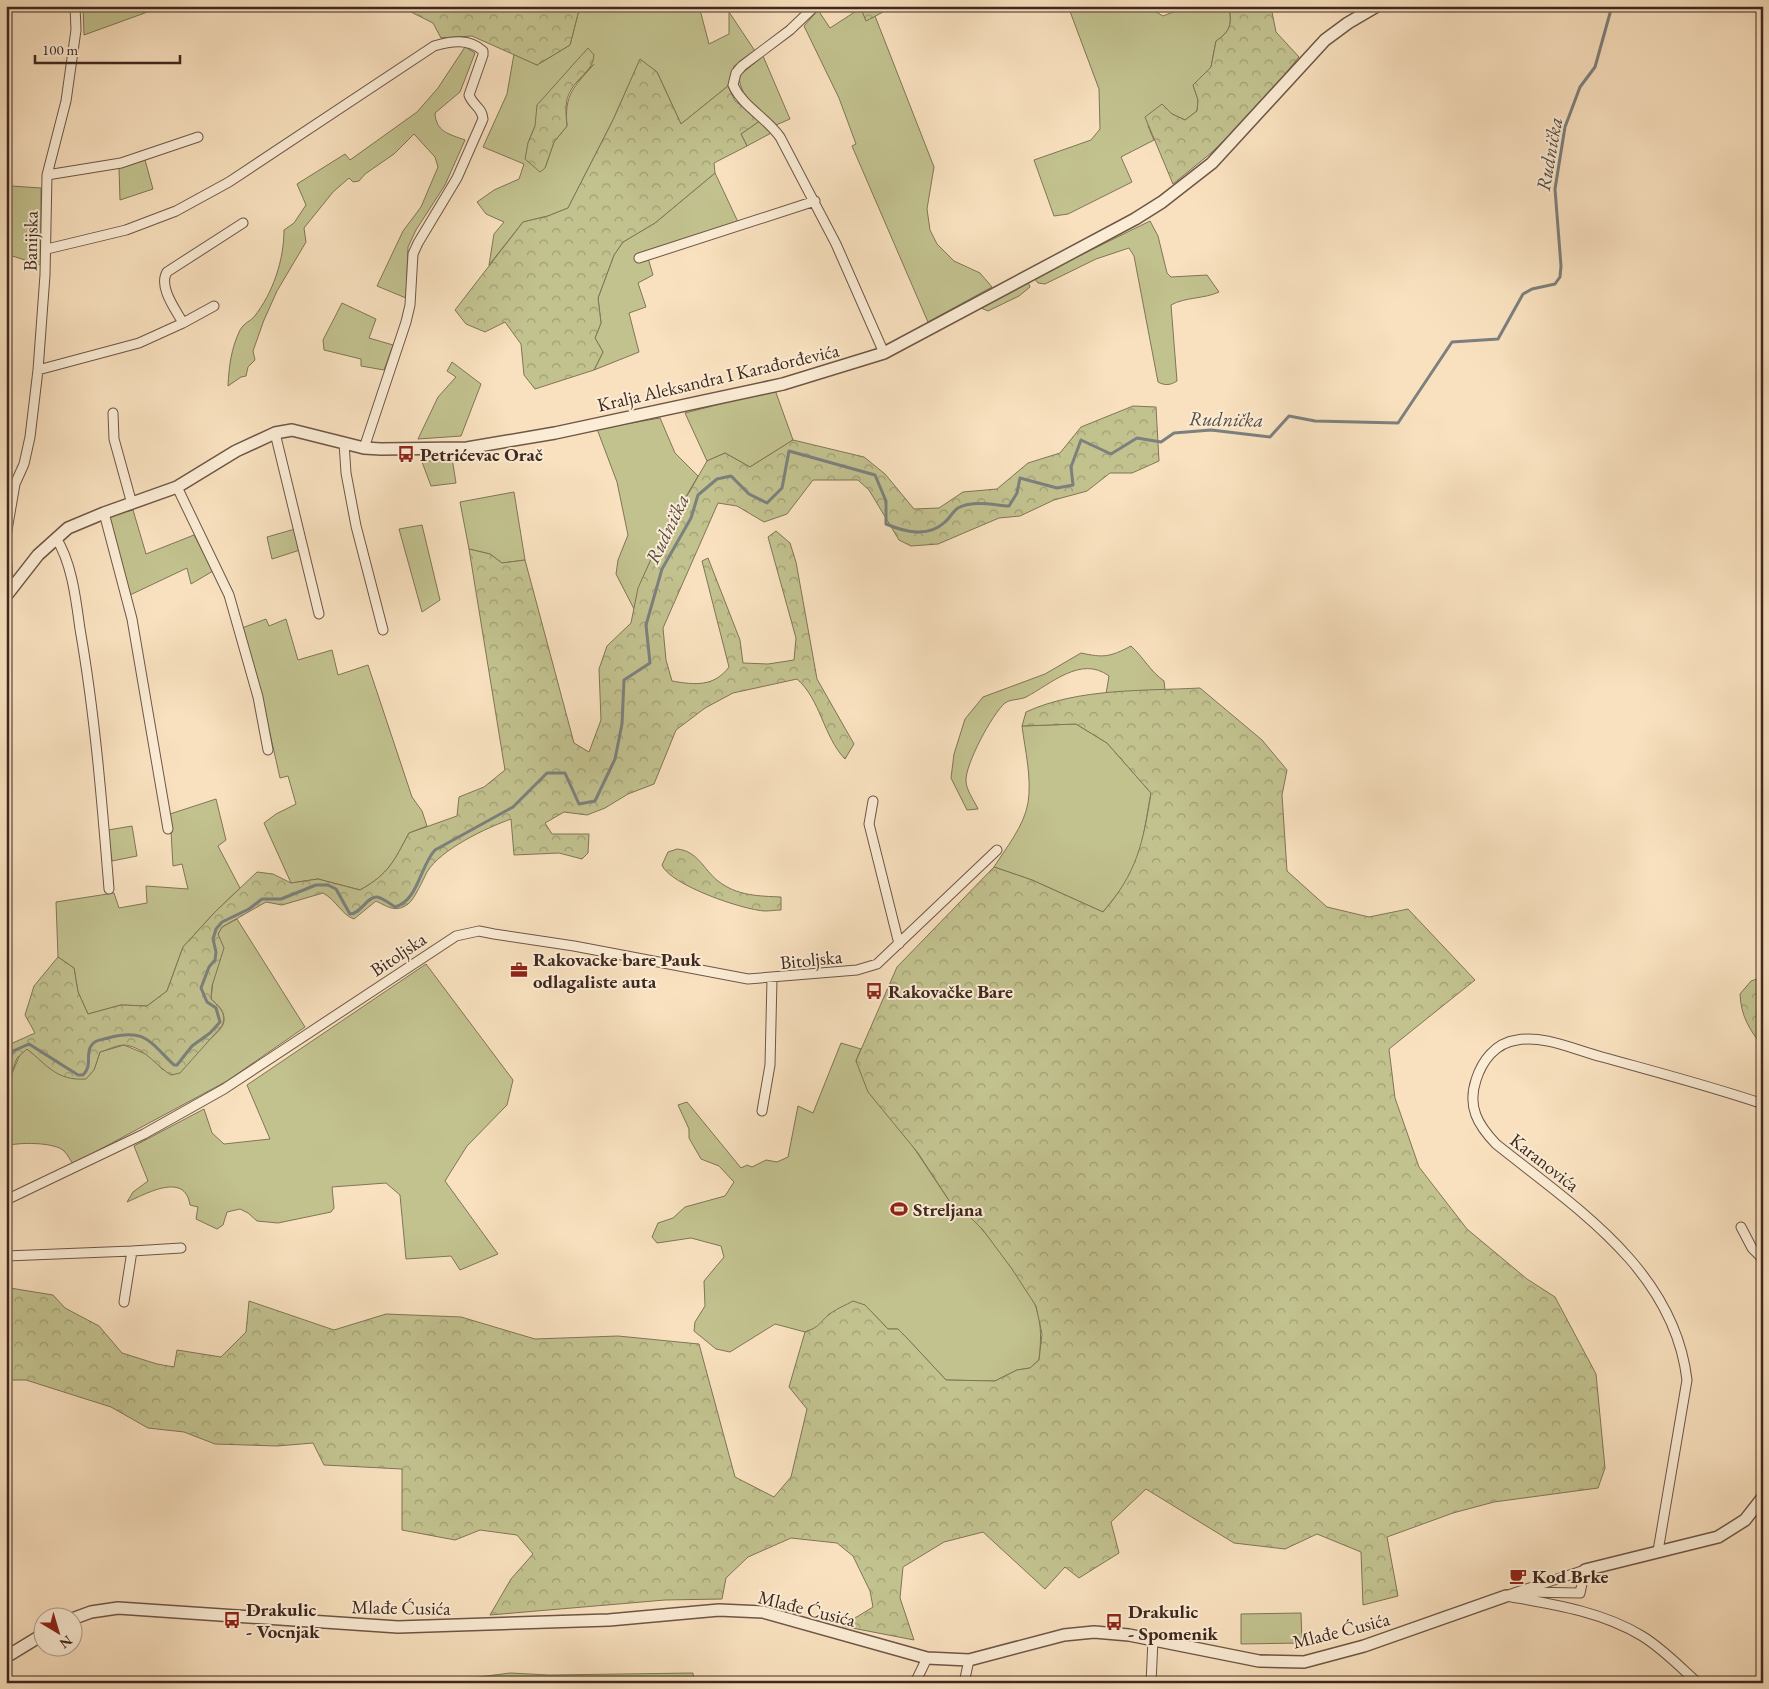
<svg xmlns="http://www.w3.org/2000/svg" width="1769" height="1689" font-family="'EB Garamond',serif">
	<defs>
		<pattern id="forest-crowns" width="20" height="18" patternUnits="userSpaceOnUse" patternTransform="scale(1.25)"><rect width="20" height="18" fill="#c2c28f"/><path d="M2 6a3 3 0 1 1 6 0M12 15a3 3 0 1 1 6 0" fill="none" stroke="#9f9e74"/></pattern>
	</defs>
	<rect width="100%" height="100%" fill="#f9e1bf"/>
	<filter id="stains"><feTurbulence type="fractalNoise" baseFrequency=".004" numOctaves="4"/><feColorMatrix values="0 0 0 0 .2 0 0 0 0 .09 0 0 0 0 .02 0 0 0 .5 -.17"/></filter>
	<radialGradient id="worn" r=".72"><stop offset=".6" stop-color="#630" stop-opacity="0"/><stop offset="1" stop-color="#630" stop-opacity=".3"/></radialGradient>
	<!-- green -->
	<path fill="#c2c28f" stroke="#807557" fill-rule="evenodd" d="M83 6H164L84 35Z
		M580 6H699L709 44 729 34V12L755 51 734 66 728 86 681 124 657 72 640 60 613 120 568 208 548 216 523 222 489 265 494 234 504 222 486 214 477 202 494 190 519 179 524 164 483 147 507 94 514 54 537 65 570 45ZM594 64C574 87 564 94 567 126L554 142 545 168 528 143 535 126Z
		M1068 6H1146L1163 16 1189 6H1229C1232 24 1231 31 1216 41L1211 67 1193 85 1198 100 1197 111 1185 120 1172 114 1162 104 1148 126 1154 140 1121 157 1132 182 1068 214 1054 216 1034 160 1091 140 1100 129 1099 89Z
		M861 8 866 20 875 16 934 167 927 209 930 230 937 244 954 261 980 273 992 287 928 322 852 146 856 144 839 98 804 26 818 10 830 28Z
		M465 47 475 53 460 92 435 113C436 132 449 134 465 140L445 185 416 230 408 247 406 298 377 286 403 231 421 207 438 167 435 157 414 134 394 154 365 174 359 181 353 182 349 178 333 192 304 228 306 242 277 291 264 320 253 351 255 360 248 367 246 376 241 377 228 386C229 366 231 349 240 330 243 324 250 321 254 317 273 293 284 260 284 230L294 223 306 205 297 184 345 154 350 160 417 112 438 88Z
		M763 56 790 119 776 125C761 112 740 99 739 76Z
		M761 120 773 132 747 146 741 134Z
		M145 160 153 189 120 200 119 168Z
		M715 173 738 222 635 257 637 262 648 258 653 275 638 283 646 307 629 313 639 352 594 370 603 352 595 338 601 323 598 298 614 255 623 242 655 223Z
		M11 186 41 188V265L6 254V208Z
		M1150 221 1158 236 1167 273 1171 277 1207 275 1219 292C1204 299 1185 297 1171 305L1177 381C1171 385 1165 386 1158 382L1134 256 1129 248 1096 259 1045 284 1038 283 1034 278Z
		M1028 282 1030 287 1019 296 988 311 981 308Z
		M342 303 376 319 369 338 393 345 384 370 361 366V359L324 350 323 340Z
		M452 362 481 384 461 436 418 439 438 397 456 377 447 371Z
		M775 390 793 440 750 467 725 453 707 461 685 413Z
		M660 418 675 453 698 476C674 518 644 561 634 609L616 574 618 560 628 535 617 482 597 429Z
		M452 458 456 483 431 486 422 462Z
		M514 492 525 560 502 563 490 554 469 549 460 502Z
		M133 510 146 554 194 535 213 571 191 584 187 568 130 595 109 516Z
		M422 525 440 600 422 612 399 529Z
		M295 529 300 550 272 559 267 537Z
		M266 619 269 626 286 619 298 660 332 650 338 675 368 665 412 797 422 811 427 826 409 833C394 861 389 874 360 890L318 879 291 883 264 823 276 814 296 804 288 776 280 778 262 698 242 628Z
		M1131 646C1144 658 1150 671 1164 681L1165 690 1106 694 1109 676C1081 655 1051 684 1026 697 1020 700 1010 699 1005 703 992 714 965 765 966 781 966 790 975 802 978 809L967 810 951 778 954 754 965 719 983 697 1045 674 1081 653C1104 658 1110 657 1131 646Z
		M1076 724 1107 743 1151 793 1141 849 1126 883 1103 912 1032 880 994 867C1006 848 1024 826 1028 803 1032 778 1025 750 1022 726Z
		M216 799 226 840 218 846 240 888 215 912 183 947 167 991 147 1006 121 1005 88 1014 78 992 74 968 58 957 56 902 114 893 119 908 147 903 146 886 188 889 182 864 173 866 170 814Z
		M132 826 137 856 112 861 108 830Z
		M237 919 305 1027 227 1081 73 1164C70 1160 68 1155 64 1151 55 1142 18 1142 6 1146V1088L21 1052 27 1049 36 1056 94 1070 100 1052 124 1045 148 1055 163 1070C176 1061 222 1037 224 1021 225 1011 218 1005 211 999L218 934 222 927Z
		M426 964 513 1080 507 1105 467 1146 445 1181 498 1254 460 1270 451 1256 406 1259 400 1195 386 1183 332 1187 334 1208 331 1212 278 1223 257 1221 248 1213 240 1209 227 1212 223 1225 217 1229 196 1219 198 1207 190 1205C185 1171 146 1194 127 1202L133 1192 148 1181 134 1146 204 1109 212 1133 224 1144 270 1139 247 1085Z
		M841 1043 861 1049 856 1061 956 1211C961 1213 967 1214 970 1217 985 1229 1029 1289 1036 1307 1042 1324 1041 1342 1039 1360L1030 1368 1017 1370 995 1381 946 1380 905 1336 898 1329H888L865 1305 829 1314 819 1327 805 1332 775 1324 730 1352 716 1349 694 1331 695 1322 705 1306 704 1281 724 1257 721 1246 691 1238 657 1243 652 1237 658 1223 673 1218 685 1207 725 1196 734 1182 719 1166 701 1159 689 1138V1129L678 1105 687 1102 741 1168 747 1165 752 1167 766 1160 777 1162 788 1157 798 1106 813 1113Z
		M1301 1613 1302 1643 1241 1644V1614Z
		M510 1673 549 1675 693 1673 694 1683H432Z"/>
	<!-- forest -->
	<path fill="url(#forest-crowns)" stroke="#807557" d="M399 6H580L570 45 537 65 472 36 441 38 433 23Z
		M860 6H918L885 11 866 21Z
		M1229 6H1268L1272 12 1276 32 1299 57 1254 112 1211 153 1173 184 1145 117 1162 104 1172 114 1185 120 1197 111 1198 100 1193 85 1211 67 1216 41C1231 31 1232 24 1229 6Z
		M588 48 594 55C593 71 578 77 571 90 564 101 566 114 567 126L554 142 545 168 540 172 525 159 528 143 535 126 537 105Z
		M640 59 657 72 681 124 728 86 735 101 761 120 741 134 747 146 714 163 715 173 655 223 623 242 614 255 598 298 601 323 595 338 603 352 594 370 535 389 524 375 521 344 505 322 485 332 466 324 455 310 523 222 548 216 568 208 613 120Z
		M1133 406 1156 407 1159 461 1132 473H1110L1087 491 1054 500 1020 516 999 518 938 544 911 546 899 540 869 490 858 480H813L787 514 764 522 737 506 718 503 663 628 666 660 672 681C695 685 714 687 729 667L702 561 708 558 740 640 743 663 768 664 794 660 796 638 768 537 776 531 790 543 796 562 817 679 854 744 845 759C823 736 821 700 797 679L733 693 705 708 676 730 654 784 628 794 605 808 587 815 564 812 545 823 552 834H589L588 853 582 859 559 853 514 855 511 819C486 828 441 849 427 872 423 880 414 900 408 904 396 913 388 907 376 901L354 919C342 915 336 900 323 893L282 905 266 902 222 927 218 934 224 948 212 986 211 999C220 1008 227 1013 222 1026L180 1073 171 1075C156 1066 143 1046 124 1045 117 1045 107 1050 100 1052L94 1070 86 1079C57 1081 48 1066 27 1049L17 1058 6 1088V1046L35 1033 25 1015 34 986 58 957 74 968 78 992 88 1014 121 1005 147 1006 167 991 183 947 215 912 257 872 273 874 291 883 318 879 360 890C389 874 394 861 409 833L457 816 459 797 484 787 505 770 469 549 490 554 502 563 525 560 574 743 589 752 601 720 599 669 607 646 631 623 638 588 652 557 707 461 725 453 750 467 793 440 864 457 885 474 914 509 939 508 963 492 997 489 1028 463 1060 453 1081 427Z
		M1200 688 1262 740 1287 770 1282 795 1287 871 1327 907 1369 917 1408 909 1475 980 1389 1049 1395 1098 1419 1167 1467 1229 1527 1279 1555 1297 1596 1374 1605 1468 1598 1488 1494 1502 1453 1513 1387 1537 1398 1596 1363 1605 1361 1552 1317 1534 1285 1549 1234 1543 1146 1489 1111 1522 1119 1553 1079 1578 1065 1567 1045 1589 983 1532 944 1542 903 1567 900 1598 914 1640 842 1626 873 1607 870 1591 853 1556 837 1543 791 1538 748 1557 726 1578 722 1599 665 1600 490 1615 511 1579 533 1554 517 1535 480 1530 455 1540 402 1530V1469L324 1465 313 1443 277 1446 215 1444 184 1432 148 1428 111 1407 26 1380H6V1305L10 1288 53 1295 65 1308 99 1326 122 1353 157 1364 174 1367 177 1350 221 1357 246 1332 249 1301 334 1330 386 1314 461 1317 535 1339 618 1336 699 1344 735 1477 774 1497 791 1477 807 1409 789 1387 805 1332C822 1326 819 1322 831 1313 838 1308 846 1305 853 1301L865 1305 888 1329H898L905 1336 946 1380 995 1381 1017 1370 1030 1368 1039 1360 1042 1334 1036 1306 1012 1269 983 1230 969 1216 956 1211 918 1153 868 1092 856 1061 897 967 994 867 1032 880 1103 912C1137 873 1143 843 1151 793L1107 743 1076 724 1022 726 1026 712C1078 688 1143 691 1200 688Z
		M677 849C698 851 703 869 718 881 737 896 759 896 781 897V910C775 910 770 911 765 911 743 910 670 885 662 865L668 852Z
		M1763 977V1047C1749 1029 1741 1016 1740 994L1751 981Z"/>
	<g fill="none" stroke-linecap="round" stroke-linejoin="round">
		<!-- stream -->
		<path stroke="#7c807e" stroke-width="3" d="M6 1071 13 1051 29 1044 78 1075H83C93 1065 85 1055 91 1046 94 1040 101 1040 108 1038 145 1028 149 1041 174 1065H177L192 1046 210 1033 220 1022 216 1008 207 1002 201 988 209 967 215 960 216 952 213 939 216 929 222 922 249 909 262 899H281L316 885H328L336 889 350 914C361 914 367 896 377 897 383 898 390 904 395 907 418 901 420 866 435 850L513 807 547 773H565L579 804 595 801 615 759 622 724 624 680 650 663 646 625 662 569 691 518 698 495 717 479 731 476 749 494 767 503 782 488 789 451 875 475 886 501V524C905 532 928 538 945 522 950 518 953 511 958 508 973 500 993 505 1009 506L1017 493 1020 478 1057 488 1073 485 1071 467 1081 440 1111 454 1137 438 1161 442 1174 433 1211 430 1270 437 1289 416 1315 421 1398 423 1452 342 1498 339 1523 294 1532 289 1555 284 1560 277 1561 266 1555 189 1565 127 1580 87 1595 67 1612 6"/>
		<!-- minor casing -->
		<g stroke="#6e5647" stroke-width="11">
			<path id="minor" d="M815 6 790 30 742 66 736 73 733 85C743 107 766 117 780 137L836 244 884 353
				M47 175 121 163 198 137
				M47 249 126 230 176 211 229 182 434 46C451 41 469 38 483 51V55L469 95C473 106 482 107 483 119L457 178 418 243 413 254 410 305 406 322 364 448
				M639 258 815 201
				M183 323C176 310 158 287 167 272L243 223
				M38 370 139 343 183 323 214 306
				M113 413 114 439 132 504
				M275 433 319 614
				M344 443 346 473 356 526 383 630
				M177 487 229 595 258 697 268 750
				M104 513 132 619 168 829
				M6 536 15 484 24 464 30 437 38 370 45 275 47 175 66 101 76 30 75 6
				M56 538C72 563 76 600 80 629 95 715 102 802 109 889
				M6 550 8 583 11 590
				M873 801 869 824 899 944
				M762 1111 770 1065 772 979
				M6 1200 144 1134 224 1089 456 936 479 931 494 934 574 946 748 979 857 970 877 964 997 850
				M1741 1227 1752 1248 1763 1259
				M132 1251 181 1248
				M6 1256 132 1251 124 1302
				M1658 1551 1687 1380C1674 1270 1576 1208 1496 1144 1478 1125 1467 1107 1476 1080 1482 1061 1495 1043 1517 1040 1544 1035 1575 1050 1602 1057 1656 1072 1710 1086 1763 1104
				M1506 1596C1551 1604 1601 1611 1642 1636 1662 1648 1680 1667 1698 1683
				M1506 1596 1517 1592 1585 1570 1580 1593 1517 1592
				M915 1683 927 1658
				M964 1683 969 1660
				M1151 1683 1153 1640"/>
		</g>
		<!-- tertiary casing -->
		<g stroke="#6e5647" stroke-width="14">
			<path id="tertiary" d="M6 596 38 555 68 528 104 513 177 487 236 451 275 433 292 430 364 448 381 449 467 448 555 433 783 384 884 353 1135 219 1162 202 1212 163 1325 40 1348 23 1377 6
				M1585 1570 1718 1537 1745 1520 1763 1497
				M72 1619 91 1612 118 1608 398 1627 609 1620 719 1610 763 1612 927 1658 969 1660 1064 1635 1094 1632 1129 1635 1259 1661 1304 1662 1364 1646 1506 1596
				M6 1657 42 1635"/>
		</g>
		<!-- minor -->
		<use href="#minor" stroke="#fbecd5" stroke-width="9"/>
		<!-- tertiary -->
		<use href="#tertiary" stroke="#fbecd5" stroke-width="11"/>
	</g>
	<!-- icons -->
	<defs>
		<g id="bus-bare" transform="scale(1.35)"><path d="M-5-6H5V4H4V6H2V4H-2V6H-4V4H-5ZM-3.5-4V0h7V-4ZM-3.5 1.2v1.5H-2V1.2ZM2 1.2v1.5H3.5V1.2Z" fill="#8f2418" stroke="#fbecd5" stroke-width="2.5" paint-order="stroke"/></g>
		<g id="office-bare" transform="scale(1.35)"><path d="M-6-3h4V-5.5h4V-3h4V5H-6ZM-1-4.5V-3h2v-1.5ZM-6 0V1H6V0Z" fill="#8f2418" stroke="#fbecd5" stroke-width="2.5" paint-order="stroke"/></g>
		<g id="stadium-bare" transform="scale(1.35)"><path d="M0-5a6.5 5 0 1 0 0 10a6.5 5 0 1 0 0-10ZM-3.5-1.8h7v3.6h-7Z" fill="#8f2418" stroke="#fbecd5" stroke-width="2.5" paint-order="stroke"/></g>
		<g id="cafe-bare" transform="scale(1.35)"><path d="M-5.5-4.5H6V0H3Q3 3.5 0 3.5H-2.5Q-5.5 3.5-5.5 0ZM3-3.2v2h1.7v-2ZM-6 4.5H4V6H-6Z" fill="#8f2418" stroke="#fbecd5" stroke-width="2.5" paint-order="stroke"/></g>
	</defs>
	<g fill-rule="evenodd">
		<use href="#bus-bare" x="406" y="454"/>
		<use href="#office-bare" x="519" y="970"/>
		<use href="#bus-bare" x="874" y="991"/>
		<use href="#stadium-bare" x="899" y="1209"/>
		<use href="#cafe-bare" x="1518" y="1576"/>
		<use href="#bus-bare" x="232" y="1620"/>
		<use href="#bus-bare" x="1114" y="1622"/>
	</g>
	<g text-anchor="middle" stroke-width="4" stroke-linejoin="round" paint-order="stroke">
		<!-- street labels -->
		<g font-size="19" fill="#3f281f" stroke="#fbecd5">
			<text transform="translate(30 241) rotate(-89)" y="7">Banijska</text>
			<text transform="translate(718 377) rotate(-13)" y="7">Kralja Aleksandra I Karađorđevića</text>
			<text transform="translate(398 954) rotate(-34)" y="7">Bitoljska</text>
			<text transform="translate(811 959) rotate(-6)" y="7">Bitoljska</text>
			<text transform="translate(1545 1162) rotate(38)" y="7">Karanovića</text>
			<text transform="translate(401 1607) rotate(1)" y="7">Mlađe Ćusića</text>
			<text transform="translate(807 1608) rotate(14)" y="7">Mlađe Ćusića</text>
			<text transform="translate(1341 1630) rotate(-14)" y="7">Mlađe Ćusića</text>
		</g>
		<!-- poi labels -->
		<g font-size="19" font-weight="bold" fill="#3f281f" stroke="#fbecd5" text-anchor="start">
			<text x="420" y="461">Petrićevac Orač</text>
			<text x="533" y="966">Rakovacke bare Pauk<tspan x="533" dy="22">odlagaliste auta</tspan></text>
			<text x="888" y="998">Rakovačke Bare</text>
			<text x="913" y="1216">Streljana</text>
			<text x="1532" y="1583">Kod Brke</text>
			<text x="246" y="1616">Drakulic<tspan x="246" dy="22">- Vocnjak</tspan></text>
			<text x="1128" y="1618">Drakulic<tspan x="1128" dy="22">- Spomenik</tspan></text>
		</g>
		<!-- water labels -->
		<g font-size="20" font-style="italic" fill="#584c47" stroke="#fbecd5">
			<text transform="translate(1549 154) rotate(-80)" y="7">Rudnička</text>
			<text transform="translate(1226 419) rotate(1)" y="7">Rudnička</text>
			<text transform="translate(667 529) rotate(-64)" y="7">Rudnička</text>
		</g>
	</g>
	<!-- margin -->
	<rect width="1769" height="1689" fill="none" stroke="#f9e1bf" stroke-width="25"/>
	<rect x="8" y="8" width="1754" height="1674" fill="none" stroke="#3f281f" stroke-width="2.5"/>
	<rect x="12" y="12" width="1744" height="1664" fill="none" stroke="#3f281f"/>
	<!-- north arrow -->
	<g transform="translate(58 1632) rotate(142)"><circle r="24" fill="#fbecd5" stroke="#b09e8c"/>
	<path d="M0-4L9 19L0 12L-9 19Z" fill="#8f2418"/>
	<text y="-8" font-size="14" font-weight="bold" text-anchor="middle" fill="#3f281f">N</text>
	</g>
	<!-- scale -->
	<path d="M35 55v8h145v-8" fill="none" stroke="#3f281f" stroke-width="2.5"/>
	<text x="42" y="55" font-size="15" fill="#3f281f" stroke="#fbecd5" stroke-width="4" paint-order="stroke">100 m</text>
	<rect width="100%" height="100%" filter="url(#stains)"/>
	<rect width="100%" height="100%" fill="url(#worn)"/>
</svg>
